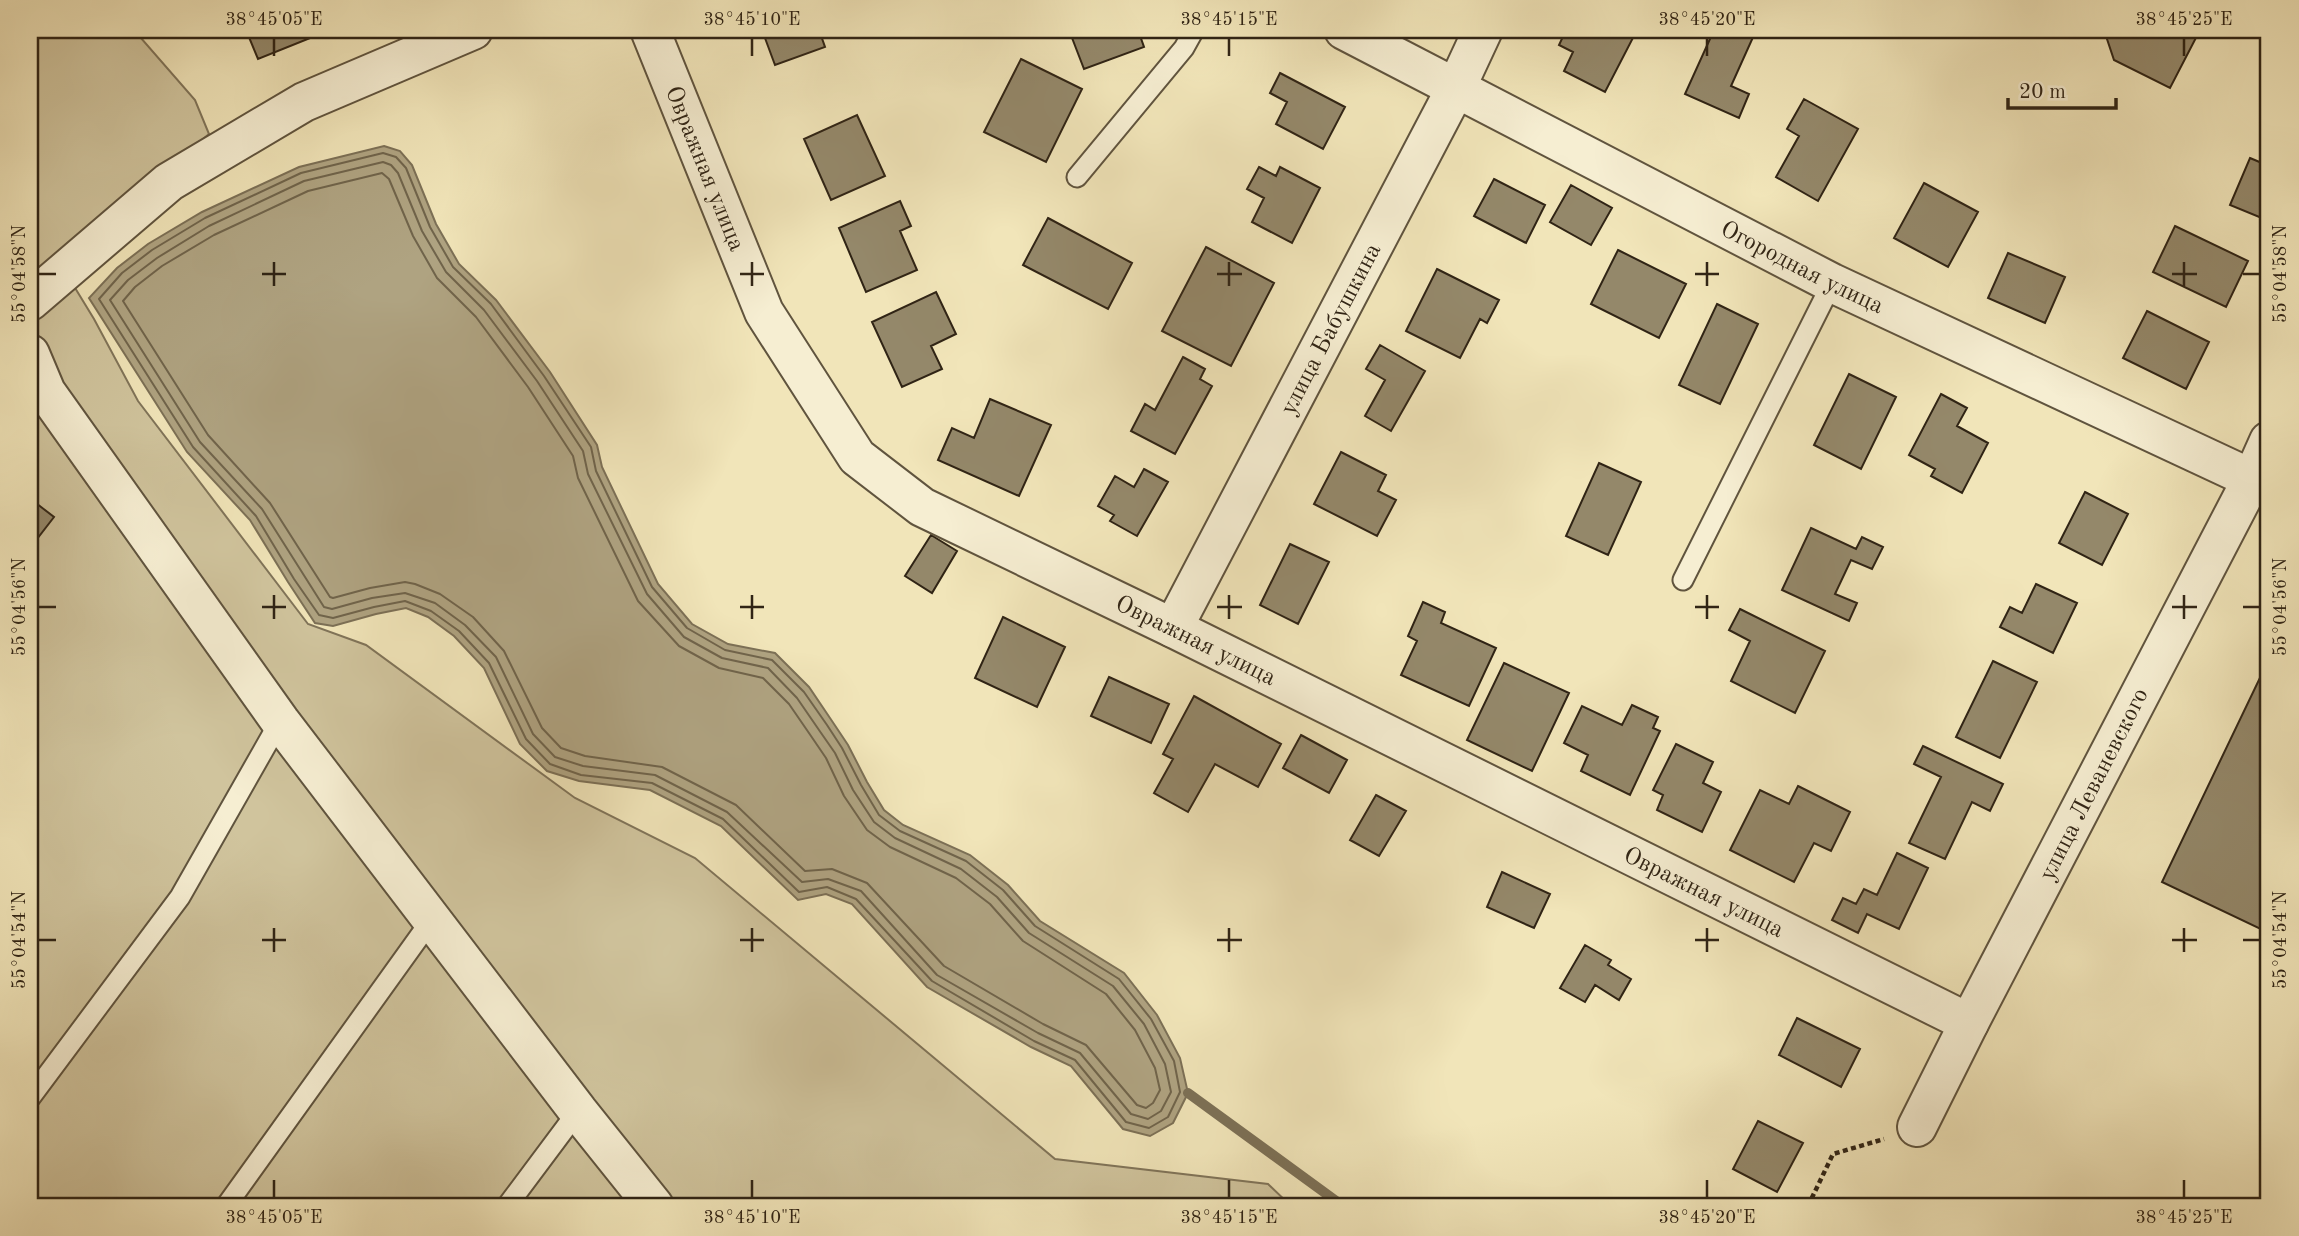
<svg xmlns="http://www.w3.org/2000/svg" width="2299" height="1236" font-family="'Old Standard TT',serif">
	<rect width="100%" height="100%" fill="#f1e5b9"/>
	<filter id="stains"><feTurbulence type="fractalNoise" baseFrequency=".00286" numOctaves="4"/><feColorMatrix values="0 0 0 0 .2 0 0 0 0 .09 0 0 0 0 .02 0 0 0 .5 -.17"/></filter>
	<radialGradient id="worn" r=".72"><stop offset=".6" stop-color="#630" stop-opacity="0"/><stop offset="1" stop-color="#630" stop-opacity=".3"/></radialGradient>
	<!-- green -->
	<path fill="#d0c49d" stroke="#807459" stroke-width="2" d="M30 30H134L195 100 209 134 58 260 94 319 138 401 308 624 366 645 575 798 695 858 1055 1159 1268 1184 1291 1206H30Z"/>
	<!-- water -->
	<path fill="#afa381" stroke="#7c7056" stroke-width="2" d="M384 146 400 151 412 165 436 224 459 264 496 300 550 372 597 445 602 467 658 584 692 624 728 644 775 653 809 687 832 721 848 745 867 782 884 810 903 825 970 855 1008 885 1040 921 1124 973 1157 1015 1180 1058 1188 1093 1173 1123 1150 1136 1123 1129 1071 1066 1031 1047 927 987 852 904 826 894 798 900 721 826 650 790 579 781 547 771 520 744 484 668 454 636 428 617 406 608 376 614 333 626 315 623 288 582 250 520 187 452 89 298 117 268 148 244 202 212 299 167Z"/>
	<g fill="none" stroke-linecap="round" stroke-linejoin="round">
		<!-- shore -->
		<path stroke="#70644b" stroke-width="2" d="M383 153 396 157 406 168 430 227 453 267 491 304 544 376 591 447 596 471 652 587 687 628 725 650 772 660 804 692 827 725 842 748 861 785 879 815 900 831 966 861 1003 890 1035 926 1119 979 1151 1019 1174 1061 1180 1092 1168 1117 1149 1128 1126 1122 1075 1060 1034 1041 932 981 856 899 827 887 799 892 723 819 652 783 581 775 550 764 526 739 489 663 459 631 431 611 405 601 374 607 333 618 319 615 294 579 256 516 193 447 99 299 122 273 152 250 205 218 301 173Z
			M383 162 391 165 398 173 422 231 446 272 484 310 537 381 583 451 588 474 647 594 684 637 722 658 768 668 797 698 819 730 835 753 853 790 874 822 895 838 961 869 997 897 1029 933 1113 986 1144 1024 1165 1064 1171 1092 1161 1111 1148 1119 1131 1114 1080 1053 1038 1033 937 975 861 891 828 879 802 882 727 812 655 775 583 766 555 757 533 734 496 657 465 625 435 603 405 593 372 598 332 609 324 607 262 509 200 442 110 300 128 280 157 258 209 226 304 181Z
			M382 173 389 179 413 236 437 278 476 317 528 387 573 456 578 478 638 601 679 646 719 668 763 678 789 704 811 736 826 758 844 796 867 830 890 847 956 878 990 904 1023 941 1106 994 1135 1030 1155 1068 1160 1090 1153 1103 1146 1108 1137 1105 1086 1045 1043 1024 944 966 867 883 832 869 805 871 736 805 662 767 585 756 561 748 542 728 504 651 473 617 440 594 415 584 405 582 370 588 333 598 330 597 270 503 208 435 123 301 135 287 162 266 214 235 308 191Z"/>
		<!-- stream -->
		<path stroke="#7c7056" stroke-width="10" d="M1188 1093 1343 1206"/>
	</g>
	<!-- building -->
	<path fill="#94886a" stroke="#302415" stroke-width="2" d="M246 30H330L258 59Z
		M762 30H819L825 47 775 65Z
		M1069 30H1138L1144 47 1084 69Z
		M1566 30H1637L1605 92 1564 71 1573 52 1559 45Z
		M1714 30H1742L1754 35 1731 86 1749 94 1739 118 1685 94Z
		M2104 30H2200L2170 88 2114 60Z
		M1021 59 1082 89 1046 162 984 132Z
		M1280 73 1345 107 1323 149 1276 124 1287 102 1270 93Z
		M1804 99 1858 129 1818 201 1776 177 1799 136 1787 129Z
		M857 115 885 176 831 200 804 139Z
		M2250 158 2269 166V221L2230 205Z
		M1259 167 1276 176 1280 167 1320 188 1292 243 1252 222 1264 198 1247 189Z
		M1494 179 1545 205 1526 243 1474 216Z
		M1924 183 1978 212 1948 267 1894 238Z
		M1571 185 1612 208 1591 245 1550 222Z
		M900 201 911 226 900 231 917 270 866 292 839 228Z
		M1048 218 1132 263 1108 309 1023 265Z
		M2175 226 2248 261 2226 307 2153 272Z
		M1206 247 1274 283 1231 366 1162 331Z
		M1618 250 1686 284 1659 338 1591 304Z
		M2008 253 2065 277 2045 323 1988 298Z
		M1437 269 1499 300 1487 323 1480 319 1460 358 1406 331Z
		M936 292 956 334 931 346 942 369 902 387 872 322Z
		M1717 304 1758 324 1720 404 1679 385Z
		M2147 311 2209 342 2186 389 2123 358Z
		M1380 345 1425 371 1391 431 1365 416 1385 380 1366 369Z
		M1183 357 1205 369 1200 379 1212 386 1175 454 1131 431 1145 404 1155 410Z
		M1849 374 1896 397 1861 469 1814 445Z
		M1941 394 1967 408 1957 426 1988 443 1962 493 1931 476 1935 469 1909 455Z
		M990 399 1051 425 1019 496 938 460 952 428 974 438Z
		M1341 452 1386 475 1378 491 1396 500 1377 536 1314 504Z
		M1599 463 1641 482 1608 555 1566 536Z
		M1144 469 1168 482 1137 536 1110 521 1114 515 1098 506 1115 476 1134 487Z
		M2085 492 2128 514 2102 565 2059 543Z
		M32 500 54 517 30 548V502Z
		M1811 528 1856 549 1862 537 1883 547 1872 569 1851 560 1835 594 1857 603 1849 621 1782 590Z
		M931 535 957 551 932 593 905 576Z
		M1290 544 1329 562 1298 624 1260 605Z
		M2036 584 2077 603 2053 653 2000 627 2010 607 2022 613Z
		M1423 602 1445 612 1441 623 1496 648 1469 706 1401 675 1417 641 1408 636Z
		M1740 609 1825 651 1795 713 1731 681 1750 641 1729 630Z
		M1003 617 1065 647 1037 707 975 678Z
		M2269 659V933L2162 882Z
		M1993 661 2037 682 2000 758 1956 737Z
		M1504 663 1569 693 1532 771 1467 740Z
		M1109 677 1169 704 1151 743 1091 716Z
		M1194 696 1281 744 1258 787 1215 764 1188 812 1154 793 1173 759 1163 754Z
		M1632 705 1658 717 1653 728 1660 731 1630 795 1581 771 1588 755 1564 743 1582 706 1622 725Z
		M1301 735 1347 760 1329 793 1283 768Z
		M1676 744 1713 762 1703 783 1721 792 1702 832 1657 810 1663 795 1653 790Z
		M1923 746 2003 784 1990 811 1972 802 1945 859 1909 843 1941 777 1914 764Z
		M1798 786 1850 812 1831 851 1814 843 1794 882 1730 850 1760 790 1789 804Z
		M1376 795 1406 811 1379 856 1350 840Z
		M1897 853 1928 868 1899 929 1867 914 1858 933 1832 920 1843 898 1856 904 1864 889 1877 895Z
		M1502 872 1550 894 1534 928 1487 907Z
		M1585 945 1611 960 1608 965 1631 979 1619 1000 1595 985 1585 1002 1560 988Z
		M1797 1018 1860 1049 1841 1087 1779 1055Z
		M1758 1121 1803 1143 1777 1192 1733 1169Z"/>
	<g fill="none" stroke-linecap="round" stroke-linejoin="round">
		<!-- service casing -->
		<g stroke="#60543e" stroke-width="23">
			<path id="service" d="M1077 177 1184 48 1194 30
				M1683 580 1832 283
				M30 1098 180 897 280 721
				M226 1206 432 919
				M507 1206 578 1111"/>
		</g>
		<!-- minor casing -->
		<g stroke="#60543e" stroke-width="42">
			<g id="minor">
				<path id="s1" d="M650 30 764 312 857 457 922 507 1173 628 1969 1023"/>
				<path id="s2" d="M1344 30 1832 283 2252 479 1969 1023 1917 1127"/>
				<path d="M30 301 169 182 304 102 473 30"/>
				<path d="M30 354 46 392 280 721 578 1111 654 1206"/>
				<path id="s3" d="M1173 628 1456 88 1483 30"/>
			</g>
		</g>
		<!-- tertiary casing -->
		<g stroke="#60543e" stroke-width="42">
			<path id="tertiary" d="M2269 441 2252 479 2269 489"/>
		</g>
		<!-- path -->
		<path stroke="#302415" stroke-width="4.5" stroke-dasharray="5 3.5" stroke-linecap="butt" d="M1808 1206 1833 1154 1884 1139"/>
		<!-- service -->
		<use href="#service" stroke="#f6eed2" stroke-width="19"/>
		<!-- minor -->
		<use href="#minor" stroke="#f6eed2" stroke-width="38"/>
		<!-- tertiary -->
		<use href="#tertiary" stroke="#f6eed2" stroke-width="38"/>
	</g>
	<!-- ticks -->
	<path fill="none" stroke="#302415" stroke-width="2.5" d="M274 38V56M752 38V56M1229 38V56M1707 38V56M2184 38V56M274 262V286M752 262V286M1229 262V286M1707 262V286M2184 262V286M38 274H56M262 274H286M740 274H764M1217 274H1242M1695 274H1719M2172 274H2197M2243 274H2260M274 595V619M752 595V619M1229 595V619M1707 595V619M2184 595V619M38 607H56M262 607H286M740 607H764M1217 607H1242M1695 607H1719M2172 607H2197M2243 607H2260M274 928V952M752 928V952M1229 928V952M1707 928V952M2184 928V952M38 940H56M262 940H286M740 940H764M1217 940H1242M1695 940H1719M2172 940H2197M2243 940H2260M274 1180V1198M752 1180V1198M1229 1180V1198M1707 1180V1198M2184 1180V1198"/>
	<g text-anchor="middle" stroke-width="6" stroke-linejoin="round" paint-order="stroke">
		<!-- street labels -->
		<g font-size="24" fill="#302415" stroke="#f6eed2">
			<text dy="8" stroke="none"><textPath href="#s1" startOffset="149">Овражная улица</textPath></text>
			<text dy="8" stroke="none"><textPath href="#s2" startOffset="516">Огородная улица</textPath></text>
			<text dy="8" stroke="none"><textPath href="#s3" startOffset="338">улица Бабушкина</textPath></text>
			<text dy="8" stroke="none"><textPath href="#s1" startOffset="863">Овражная улица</textPath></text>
			<text transform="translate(2093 784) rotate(-63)" y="8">улица Леваневского</text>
			<text dy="8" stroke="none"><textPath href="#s1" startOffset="1430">Овражная улица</textPath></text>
		</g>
	</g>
	<!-- margin -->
	<rect width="2299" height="1236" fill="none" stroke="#f1e5b9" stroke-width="77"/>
	<!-- scale -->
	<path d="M2008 98v10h108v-10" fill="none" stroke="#302415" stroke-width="3.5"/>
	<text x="2019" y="98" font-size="21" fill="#302415" stroke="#f6eed2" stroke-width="5" paint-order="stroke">20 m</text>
	<rect x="38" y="38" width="2222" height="1160" fill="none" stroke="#302415" stroke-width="2.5"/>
	<g font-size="18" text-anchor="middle" fill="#302415">
		<text x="274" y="25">38°45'05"E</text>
		<text x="752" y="25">38°45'10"E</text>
		<text x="1229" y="25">38°45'15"E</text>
		<text x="1707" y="25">38°45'20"E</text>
		<text x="2184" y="25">38°45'25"E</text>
		<text transform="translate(19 274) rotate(-90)" y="6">55°04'58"N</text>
		<text transform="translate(2280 274) rotate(-90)" y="6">55°04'58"N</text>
		<text transform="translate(19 607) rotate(-90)" y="6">55°04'56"N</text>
		<text transform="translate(2280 607) rotate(-90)" y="6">55°04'56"N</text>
		<text transform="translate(19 940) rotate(-90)" y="6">55°04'54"N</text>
		<text transform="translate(2280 940) rotate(-90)" y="6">55°04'54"N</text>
		<text x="274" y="1223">38°45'05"E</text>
		<text x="752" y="1223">38°45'10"E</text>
		<text x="1229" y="1223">38°45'15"E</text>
		<text x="1707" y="1223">38°45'20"E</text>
		<text x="2184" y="1223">38°45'25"E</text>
	</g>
	<rect width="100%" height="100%" filter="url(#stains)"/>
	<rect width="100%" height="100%" fill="url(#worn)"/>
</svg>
